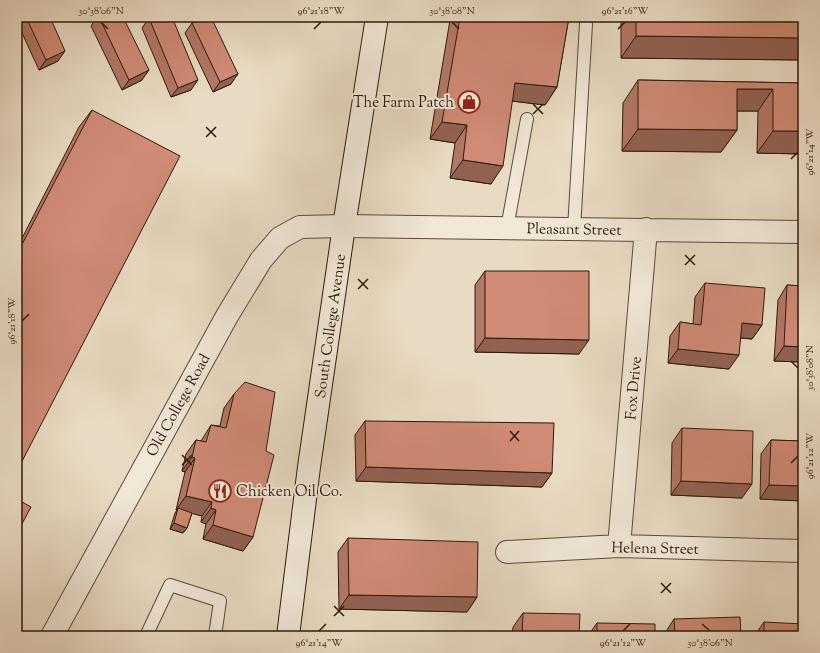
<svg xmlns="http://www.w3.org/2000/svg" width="820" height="653" font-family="'Sorts Mill Goudy',serif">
	<rect width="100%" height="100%" fill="#e9dbc3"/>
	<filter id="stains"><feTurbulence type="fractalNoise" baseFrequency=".005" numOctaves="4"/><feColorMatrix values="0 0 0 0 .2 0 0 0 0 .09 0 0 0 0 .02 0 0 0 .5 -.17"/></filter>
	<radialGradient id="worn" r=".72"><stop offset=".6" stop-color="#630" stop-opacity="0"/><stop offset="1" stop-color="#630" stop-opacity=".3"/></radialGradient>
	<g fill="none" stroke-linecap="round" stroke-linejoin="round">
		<!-- service casing -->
		<g stroke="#5d4a38" stroke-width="14">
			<path id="service" d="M507 228 527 119
				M574 229 586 24
				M146 636 170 585 220 601 215 636"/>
		</g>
		<!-- minor casing -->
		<g stroke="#5d4a38" stroke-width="24">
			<path id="minor" d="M344 226 803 232
				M619 546 646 229
				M507 552 619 546 803 551"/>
		</g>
		<!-- tertiary casing -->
		<g stroke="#5d4a38" stroke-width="24">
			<path id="tertiary" d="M52 636 227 316 261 260 280 238 300 227 344 226"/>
		</g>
		<!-- secondary casing -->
		<g stroke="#2e1a09" stroke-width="24">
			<path id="secondary" d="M288 636 309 467 344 226 377 17"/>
		</g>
		<!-- service -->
		<use href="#service" stroke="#f1e8d8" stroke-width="12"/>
		<!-- minor -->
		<use href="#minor" stroke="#f1e8d8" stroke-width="22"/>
		<!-- tertiary -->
		<use href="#tertiary" stroke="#f1e8d8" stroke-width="22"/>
		<!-- secondary -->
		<use href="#secondary" stroke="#f1e8d8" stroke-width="22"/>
	</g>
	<!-- wall -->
	<path fill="#b37765" stroke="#2e1a09" d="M17 17H50L58 61 39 70 17 22Z
		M97 17H123L142 80 122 90 91 26Z
		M452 17H569L557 87 545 105 512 101 491 184 450 178 455 143 430 139 450 20Z
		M621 17H803V60L621 58Z
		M149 18 191 90 171 97 142 28Z
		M192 23 231 84 213 92 185 33Z
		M638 80 803 83V154L757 153 758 111H737V130L721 152 622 151 623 103Z
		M92 110 17 471V248L79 127Z
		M485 271 579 354 475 352V285Z
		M705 283 762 325 752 339 741 338 729 369 668 363 670 336 680 322 693 324 695 297Z
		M787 285 803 286V360L801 362 774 361 778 300Z
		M234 394 253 537 243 551 203 539 206 524 201 522 202 516 192 513 187 528 183 533 170 529 175 513 177 510H176L185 472 182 471 186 454 196 440 201 441 211 425 220 426 224 408Z
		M365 421 552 473 542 487 356 481 355 435Z
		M682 428 742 498 671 495 672 443Z
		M771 440 803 441V501L760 499 761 454Z
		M348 538 477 597 467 612 339 609 338 552Z
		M523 613 579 636H512L513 627Z
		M674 619 741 636H665V633Z
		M764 622 803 636H757V632Z
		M597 623 655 636H590V633Z"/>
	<!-- shaded-wall -->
	<path fill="#926152" stroke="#2e1a09" d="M636 36 803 38V60L621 58Z
		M65 51 58 61 39 70 46 60Z
		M149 70 142 80 122 90 129 80Z
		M238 74 231 84 213 92 220 82Z
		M198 80 191 90 171 97 178 88Z
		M515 83 557 87 545 105 503 100Z
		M737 89H773L758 111H721Z
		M442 122 467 125 455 143 430 139Z
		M638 129 737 130 721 152 622 151Z
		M773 131H803V154L757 153Z
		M463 160 503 166 491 184 450 178Z
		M742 323 762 325 752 339 732 337Z
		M485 338 589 340 579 354 475 352Z
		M784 346 803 347V360L801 362 774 361Z
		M678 349 739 355 729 369 668 363Z
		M192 457 195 458 185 472 182 471Z
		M366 467 552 473 542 487 356 481Z
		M681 481 752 484 742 498 671 495Z
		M769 485 803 486V501L760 499Z
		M186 496 212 502 202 516 178 510V508L177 510H176Z
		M211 508 216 510 206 524 201 522Z
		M174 523 187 528 183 533 170 529Z
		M213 525 253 537 243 551 203 539Z
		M349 595 477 597 467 612 339 609Z"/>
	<!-- building -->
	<path fill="#d08a75" stroke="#2e1a09" d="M26 17H50L65 51 46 60Z
		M99 17H123L149 70 129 80Z
		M151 17H172L198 80 178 88 149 18Z
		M206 17H211L238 74 220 82 192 23Z
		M460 17H569L557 87 515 83 503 166 463 160 467 125 442 122Z
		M636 17H803V38L636 36Z
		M638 80 803 83V131H773V89H737V130L638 129Z
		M92 110 180 156 17 471V254Z
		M485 271H589V340L485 338Z
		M705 283 765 288 762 325 742 323 739 355 678 349 680 322 701 325Z
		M787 285 803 286V347L784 346Z
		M245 382 275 392 266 451 274 455 253 537 213 525 216 510 211 508 212 502 186 496 195 458 192 457 196 440 206 442 211 425 226 428 234 394Z
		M365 421 554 423 552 473 366 467Z
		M682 428 753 431 752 484 681 481Z
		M771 440 803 441V486L769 485Z
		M17 499 31 507 17 533Z
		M178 508 192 513 187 528 174 523Z
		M348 538 478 542 477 597 349 595Z
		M523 613 580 614 579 636H522Z
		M740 617 741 636H675L674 619Z
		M764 622 803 624V636H764Z
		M597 623 655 624V636H597Z"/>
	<!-- ticks -->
	<path fill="none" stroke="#2e1a09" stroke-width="1.5" d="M101 22 108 29M452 22 459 29M314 29 321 22M618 29 625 22M533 104 543 114M533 114 543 104M206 127 216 137M206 137 216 127M791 159 798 152M685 255 695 265M685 265 695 255M358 279 368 289M358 289 368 279M22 321 29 314M791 361 798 368M510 431 519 441M510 441 519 431M182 455 192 465M791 463 798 456M182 465 192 455M661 583 671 593M661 593 671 583M334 606 344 616M334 616 344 606M702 624 710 631M319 631 326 624M623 631 630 624"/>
	<!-- icons -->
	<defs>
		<g id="shop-ring" transform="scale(1.15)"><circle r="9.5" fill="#f1e8d8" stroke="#8f2418" stroke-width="1.5"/><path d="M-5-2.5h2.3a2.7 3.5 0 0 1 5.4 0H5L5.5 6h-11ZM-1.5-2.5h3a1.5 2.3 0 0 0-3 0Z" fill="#8f2418"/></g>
		<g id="restaurant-ring" transform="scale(1.15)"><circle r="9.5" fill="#f1e8d8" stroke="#8f2418" stroke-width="1.5"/><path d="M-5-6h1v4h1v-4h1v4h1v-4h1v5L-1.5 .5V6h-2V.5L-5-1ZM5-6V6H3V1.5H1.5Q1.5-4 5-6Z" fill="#8f2418"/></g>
	</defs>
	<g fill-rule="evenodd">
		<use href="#shop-ring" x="469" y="102"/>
		<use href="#restaurant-ring" x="220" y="491"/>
	</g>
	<g text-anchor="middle" stroke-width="4" stroke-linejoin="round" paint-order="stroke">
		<!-- poi labels -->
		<g font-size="15" fill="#2e1a09" stroke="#f1e8d8" text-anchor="end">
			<text x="454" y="107">The Farm Patch</text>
			<text x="236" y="496" text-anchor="start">Chicken Oil Co.</text>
		</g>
		<!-- street labels -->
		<g font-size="15" fill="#2e1a09" stroke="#f1e8d8">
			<text transform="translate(574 229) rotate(1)" y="5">Pleasant Street</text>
			<text transform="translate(330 326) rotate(-82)" y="5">South College Avenue</text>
			<text transform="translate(633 388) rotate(-85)" y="5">Fox Drive</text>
			<text transform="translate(178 405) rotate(-61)" y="5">Old College Road</text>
			<text transform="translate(655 548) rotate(1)" y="5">Helena Street</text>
		</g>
	</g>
	<!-- margin -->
	<rect width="820" height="653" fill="none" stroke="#e9dbc3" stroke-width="44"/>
	<rect x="22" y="22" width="776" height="609" fill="none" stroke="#2e1a09" stroke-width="1.5"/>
	<g font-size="10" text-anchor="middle" fill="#2e1a09">
		<text x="101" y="14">30°38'06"N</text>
		<text x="321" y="14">96°21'18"W</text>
		<text x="452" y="14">30°38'08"N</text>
		<text x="625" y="14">96°21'16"W</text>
		<text transform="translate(809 152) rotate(-90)" y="4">96°21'14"W</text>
		<text transform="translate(11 321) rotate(-90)" y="4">96°21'18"W</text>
		<text transform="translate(809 368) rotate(-90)" y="4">30°38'08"N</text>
		<text transform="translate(809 456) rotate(-90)" y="4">96°21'12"W</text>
		<text x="319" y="646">96°21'14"W</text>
		<text x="623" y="646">96°21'12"W</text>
		<text x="710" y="646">30°38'06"N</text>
	</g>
	<rect width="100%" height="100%" filter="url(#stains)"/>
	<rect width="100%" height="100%" fill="url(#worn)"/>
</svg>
